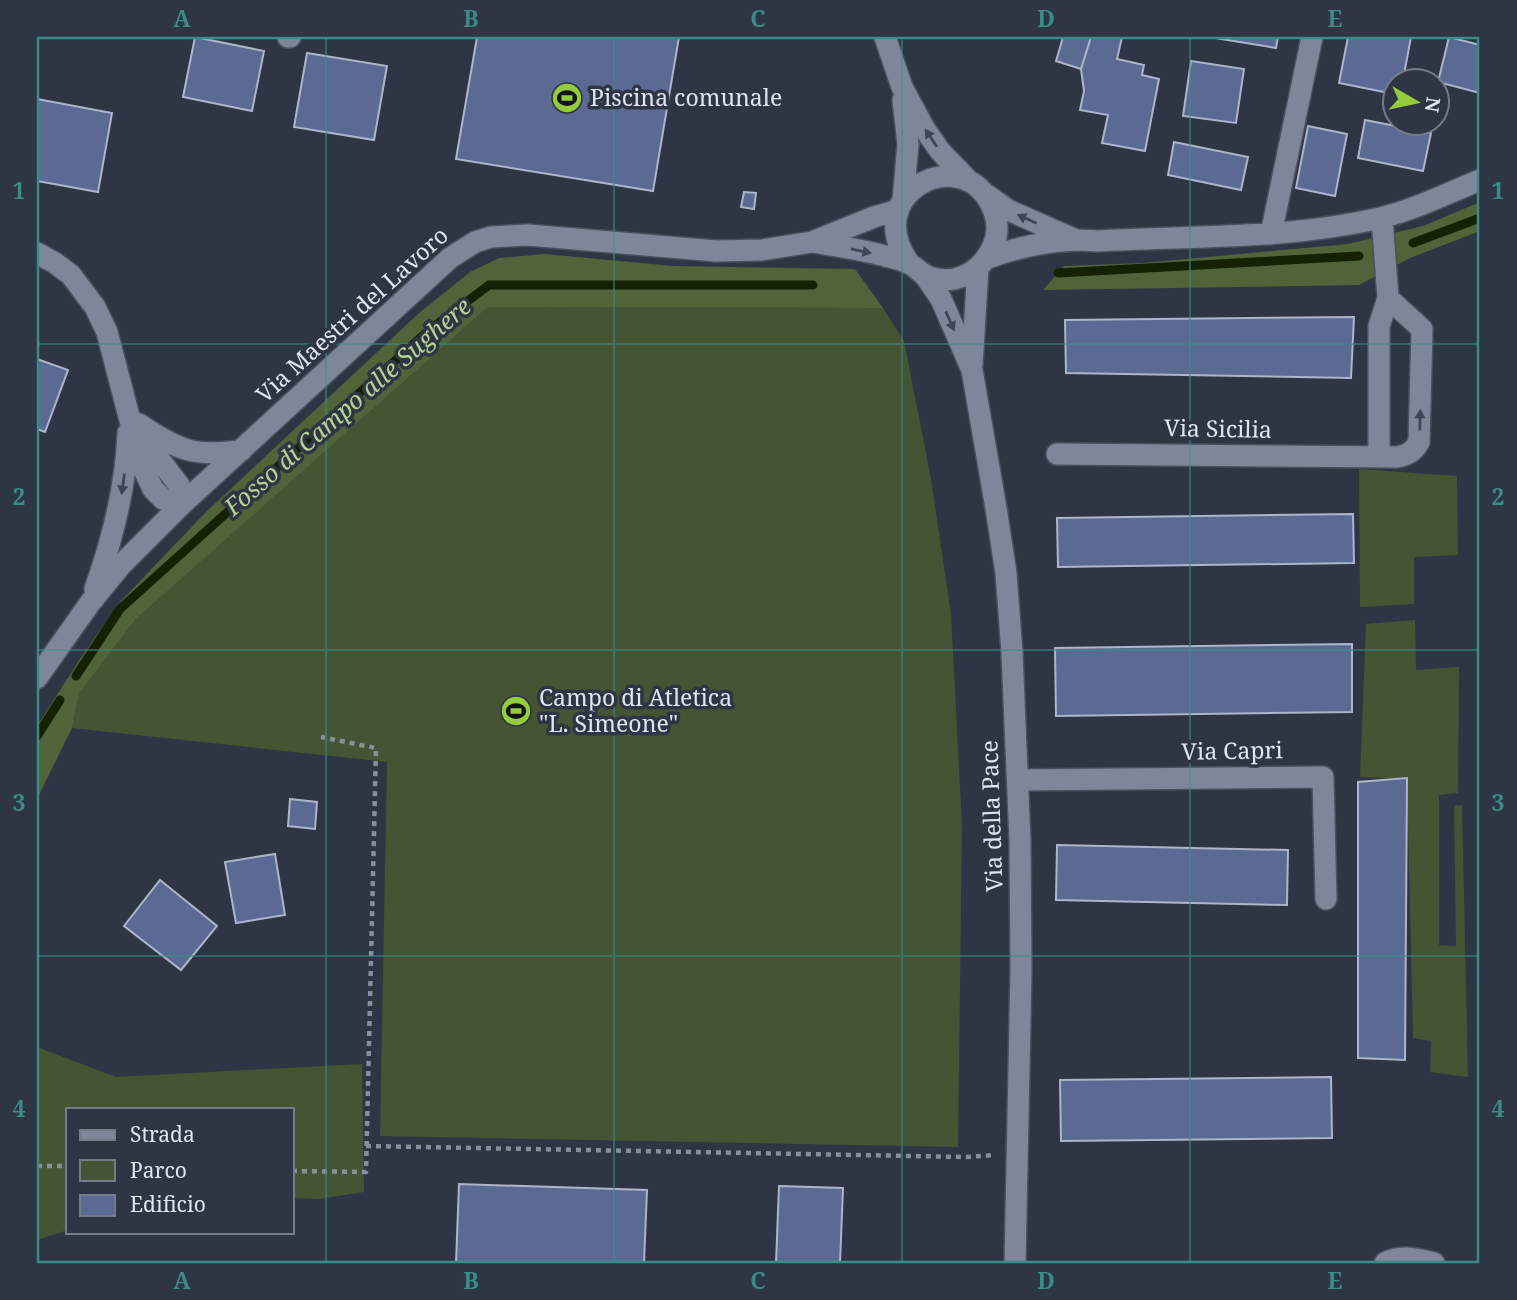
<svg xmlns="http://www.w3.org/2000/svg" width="1517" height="1300" font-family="'Noto Serif',serif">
	<rect width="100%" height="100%" fill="#2e3545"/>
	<!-- green -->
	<path fill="#455533" d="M488 307 883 308 904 341 931 479 951 614 962 826 958 1147 380 1136 387 762 72 728 79 694 136 619Z
		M1359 469 1457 476 1458 555 1414 557V604L1360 607Z
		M1415 620 1416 670 1459 667 1458 793 1439 795V945L1456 946 1454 806 1462 805 1468 1077 1430 1072 1431 1041 1413 1038 1407 779 1360 777 1366 624Z
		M37 1047 116 1077 362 1064 364 1192 319 1199 292 1198V1109H68V1230L37 1240Z"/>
	<!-- forest -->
	<path fill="#506339" d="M1480 202V231L1410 258 1359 285 1043 290 1064 266 1143 263 1348 244 1423 226Z
		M545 254 673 266 855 269 883 308 488 307 136 619 79 694 72 728 37 799V726L80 659 120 602 207 511 419 313 470 272 499 258Z"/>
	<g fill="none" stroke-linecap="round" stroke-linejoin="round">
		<!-- stream -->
		<path stroke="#142103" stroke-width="9" d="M1413 243 1480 218
			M1058 273 1359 256
			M76 676 120 609 428 331 489 285H813
			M37 736 60 700"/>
	</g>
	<!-- building -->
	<path fill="#5a6a93" stroke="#acb5c9" stroke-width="2" d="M195 37 264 51 252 111 183 97Z
		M477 37H679L653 191 456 159Z
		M1063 37H1091L1081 69 1056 61Z
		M1091 37H1122L1117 59 1144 65 1142 75 1159 79 1145 151 1102 143 1108 115 1080 110 1084 91 1081 69Z
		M1209 37H1278L1276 48Z
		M1348 37H1411L1403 80H1394V94L1339 83Z
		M1449 37 1480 45V93L1438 82Z
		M307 53 387 66 374 140 294 127Z
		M1191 61 1244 69 1236 123 1183 116Z
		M37 99 112 113 98 192 37 181Z
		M1365 120 1431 133 1423 171 1358 158Z
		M1308 126 1347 134 1335 196 1296 188Z
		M1174 142 1248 157 1241 190 1168 175Z
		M744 192 756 193 754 209 741 207Z
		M1354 317 1351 378 1066 373 1065 320Z
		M37 359 68 370 45 432 37 429Z
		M1353 514 1354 563 1058 567 1057 518Z
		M1352 644V712L1056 716 1055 648Z
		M1407 778 1405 1060 1358 1058V782Z
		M290 799 317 802 315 829 288 826Z
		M1057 845 1288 850 1287 905 1056 900Z
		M275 854 285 915 236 923 225 862Z
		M160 880 217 926 181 970 124 926Z
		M1331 1077 1332 1138 1061 1141 1060 1080Z
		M459 1184 647 1190 644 1263H456Z
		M779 1186 843 1188 840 1263H776Z"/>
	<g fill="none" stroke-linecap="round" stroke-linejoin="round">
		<!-- minor casing -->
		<g stroke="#4b505e" stroke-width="24">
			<path id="minor" d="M288 37H290
				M885 37 902 87 924 128 940 151 969 181
				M987 195 1008 210 1074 239
				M903 201 908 144 903 100
				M1271 234 1312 37
				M812 242C837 246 861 249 885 256 893 258 903 260 910 264 915 267 919 271 923 274 952 289 981 273 993 246 1001 229 996 211 986 196 951 147 862 197 909 263
				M37 253 55 263 71 275 95 307 107 332 137 447 145 472 153 489 163 499 181 505 179 485 142 437 129 416
				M988 258C1024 245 1060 238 1097 241 1191 236 1288 239 1380 218 1414 210 1448 193 1480 180
				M924 274 941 299 972 370 996 508 1006 573 1012 653 1020 841 1021 970 1015 1263
				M972 365 978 268
				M139 424C177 450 196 458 242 450
				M1057 454 1397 457C1408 455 1413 452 1419 442L1422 329 1388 298
				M1379 457V326L1388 298 1382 218
				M95 589C113 538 126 486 128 433
				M37 678 90 603 121 565 181 505 450 258 475 242 491 237 528 235 716 251 762 250 812 242 874 217 898 210
				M1018 780 1323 777 1326 899
				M1385 1263C1401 1254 1417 1259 1434 1263"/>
		</g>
		<!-- path -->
		<path stroke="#898e9c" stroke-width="4.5" stroke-dasharray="5 5" stroke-linecap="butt" d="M366 1146 966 1157 995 1155
			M37 1166H68
			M292 1171 366 1172 376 748 321 737"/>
		<!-- minor -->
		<use href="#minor" stroke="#7e879a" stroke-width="21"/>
	</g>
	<!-- one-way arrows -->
	<defs><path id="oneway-solid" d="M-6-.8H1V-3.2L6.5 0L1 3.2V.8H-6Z" transform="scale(1.75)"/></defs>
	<g fill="#3e4556">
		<use href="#oneway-solid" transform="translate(931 138) rotate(-124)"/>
		<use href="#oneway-solid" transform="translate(1027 219) rotate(-156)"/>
		<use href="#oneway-solid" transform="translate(861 251) rotate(12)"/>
		<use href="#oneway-solid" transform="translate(950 321) rotate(66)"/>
		<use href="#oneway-solid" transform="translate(1420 420) rotate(-89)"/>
		<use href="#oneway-solid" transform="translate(123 484) rotate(98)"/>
	</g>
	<!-- grid -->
	<path fill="none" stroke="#398c88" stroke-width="2" stroke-opacity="0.55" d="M326 37V1263M614 37V1263M902 37V1263M1190 37V1263M37 344H1480M37 650H1480M37 956H1480"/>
	<!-- icons -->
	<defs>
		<g id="stadium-disc" transform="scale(1.575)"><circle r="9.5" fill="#94cc3c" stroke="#2e3545"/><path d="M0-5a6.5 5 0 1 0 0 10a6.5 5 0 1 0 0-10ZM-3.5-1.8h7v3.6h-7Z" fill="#111"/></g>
	</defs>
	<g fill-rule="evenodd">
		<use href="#stadium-disc" x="567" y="98"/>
		<use href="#stadium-disc" x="516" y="711"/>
	</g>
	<g text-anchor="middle" stroke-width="7" stroke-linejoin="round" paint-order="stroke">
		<!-- poi labels -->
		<g font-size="23" fill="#e1e5f0" stroke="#2e3545" text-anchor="start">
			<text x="590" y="106">Piscina comunale</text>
			<text x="539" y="706">Campo di Atletica<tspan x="539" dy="26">"L. Simeone"</tspan></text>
		</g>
		<!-- street labels -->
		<g font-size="23" fill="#e1e5f0" stroke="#2e3545">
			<text transform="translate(352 315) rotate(-42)" y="8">Via Maestri del Lavoro</text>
			<text transform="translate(1218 429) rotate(1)" y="8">Via Sicilia</text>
			<text transform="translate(1232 751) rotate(-1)" y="8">Via Capri</text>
			<text transform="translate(992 816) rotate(-92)" y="8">Via della Pace</text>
		</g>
		<!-- water labels -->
		<g font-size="24" font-style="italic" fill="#b4d48f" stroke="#2e3545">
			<text transform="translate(348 407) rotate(-41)" y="8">Fosso di Campo alle Sughere</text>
		</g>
	</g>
	<!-- border -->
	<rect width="1517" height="1300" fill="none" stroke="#2e3545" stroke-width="77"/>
	<!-- legend -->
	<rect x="66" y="1108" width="228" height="126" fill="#2e3545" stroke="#767b89" stroke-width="2"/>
	<rect x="80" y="1130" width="35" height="10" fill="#7e879a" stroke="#767b89" stroke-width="2"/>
	<text x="130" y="1142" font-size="21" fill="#e1e5f0">Strada</text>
	<rect x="80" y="1160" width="35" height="21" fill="#455533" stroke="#767b89" stroke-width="2"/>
	<text x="130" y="1178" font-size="21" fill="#e1e5f0">Parco</text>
	<rect x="80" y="1195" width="35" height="21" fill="#5a6a93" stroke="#767b89" stroke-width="2"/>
	<text x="130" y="1212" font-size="21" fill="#e1e5f0">Edificio</text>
	<!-- north arrow -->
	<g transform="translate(1416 102) rotate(99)"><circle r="33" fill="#2e3545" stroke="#767b89" stroke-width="2"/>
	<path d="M0-5L12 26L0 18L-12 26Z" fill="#94cc3c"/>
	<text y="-10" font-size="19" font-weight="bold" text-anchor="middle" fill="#e1e5f0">N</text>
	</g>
	<rect x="38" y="38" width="1440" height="1224" fill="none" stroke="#398c88" stroke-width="2.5"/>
	<g font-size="23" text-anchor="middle" font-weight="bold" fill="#398c88">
		<text x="182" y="27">A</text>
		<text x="471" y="27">B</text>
		<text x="758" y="27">C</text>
		<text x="1046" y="27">D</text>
		<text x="1335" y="27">E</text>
		<text x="19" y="199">1</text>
		<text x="1498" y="199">1</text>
		<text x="19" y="505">2</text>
		<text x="1498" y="505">2</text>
		<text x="19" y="811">3</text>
		<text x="1498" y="811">3</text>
		<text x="19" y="1117">4</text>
		<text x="1498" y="1117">4</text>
		<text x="182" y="1289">A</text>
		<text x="471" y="1289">B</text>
		<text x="758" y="1289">C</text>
		<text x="1046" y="1289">D</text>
		<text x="1335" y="1289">E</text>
	</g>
</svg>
